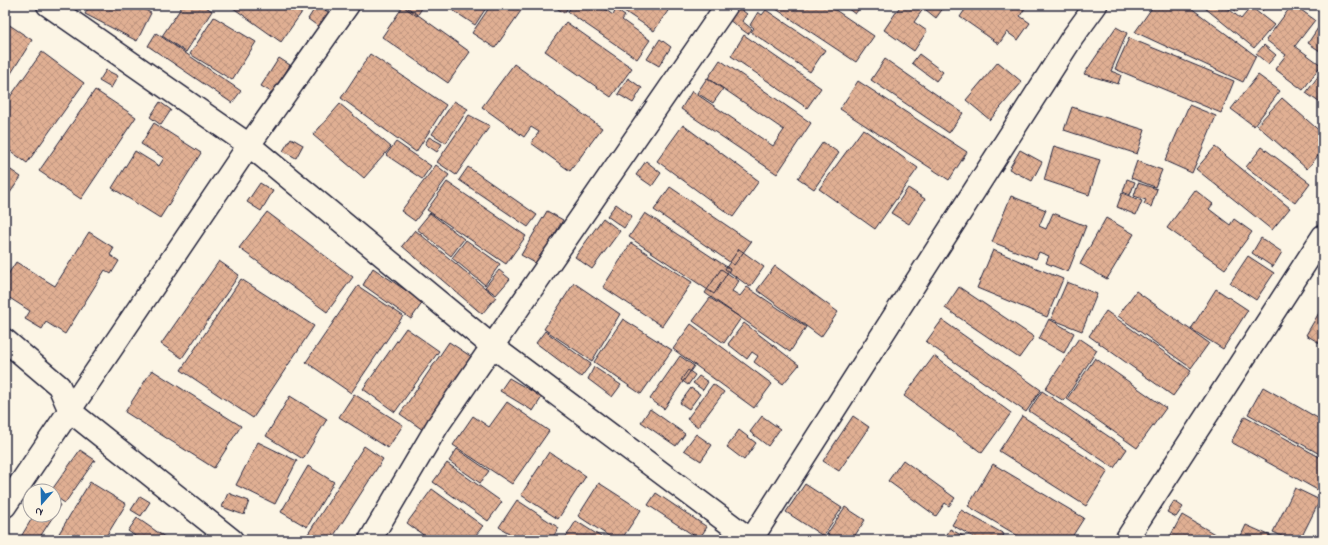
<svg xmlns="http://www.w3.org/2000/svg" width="1328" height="545" font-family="'Indie Flower',sans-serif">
	<defs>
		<pattern id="building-cross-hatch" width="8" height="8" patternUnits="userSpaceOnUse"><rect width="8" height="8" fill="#e0af93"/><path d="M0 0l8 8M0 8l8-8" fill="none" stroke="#c09680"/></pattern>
	</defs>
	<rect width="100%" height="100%" fill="#fcf5e5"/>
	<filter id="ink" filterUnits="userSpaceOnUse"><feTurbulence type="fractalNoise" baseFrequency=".025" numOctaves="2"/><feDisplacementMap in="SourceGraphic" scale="8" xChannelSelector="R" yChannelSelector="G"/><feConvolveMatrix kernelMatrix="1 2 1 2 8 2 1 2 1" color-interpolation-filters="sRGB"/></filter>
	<g filter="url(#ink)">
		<!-- building -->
		<path fill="url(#building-cross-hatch)" stroke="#22223b" d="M90 5H136L151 13 137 41 85 14Z
			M183 5H203L212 11 186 52 162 36Z
			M229 5H307L281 42Z
			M317 5 333 15 323 30 308 19Z
			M401 5H424L417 16Z
			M404 5 470 52 448 83 382 37Z
			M454 5H488L475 25 451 9Z
			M491 5H525L495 48 472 33Z
			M552 5H570L564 13Z
			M572 5H599L613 15 616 10 625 16 622 20 650 40 637 59 568 12Z
			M615 5H672L654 31Z
			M770 5H828L874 36 856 62Z
			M843 5H862L855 14Z
			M901 5H926L914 22 927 31 914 51 884 30Z
			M930 5H941L944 7 936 18 926 10Z
			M968 5H1020L1025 8 1020 16 1030 23 1018 40 1007 32 999 44 960 17Z
			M1154 5H1187L1256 56 1243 82 1135 32Z
			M1207 5H1224L1241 19 1251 7 1274 25 1254 48 1205 8Z
			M1228 5H1242L1237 12Z
			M1254 5H1267L1262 11Z
			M1292 5H1294L1315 20 1295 46 1321 65 1303 90 1275 69 1286 55 1266 40Z
			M739 8 747 14 742 21 752 29 748 34 729 20Z
			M766 10 825 50 810 72 751 32 754 28 750 25 758 12 762 15Z
			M214 17 256 42 232 80 190 54Z
			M5 22 32 40 5 83Z
			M566 22 632 68 611 97 545 51Z
			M1320 25 1323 26V53L1308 43Z
			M1116 27 1127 33 1111 71 1121 75 1118 84 1084 74Z
			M156 33 241 91 232 103 148 46Z
			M744 35 821 88 807 108 731 56Z
			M1129 38 1234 81 1221 113 1115 69Z
			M660 39 671 47 659 66 647 59Z
			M1264 45 1276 55 1268 64 1256 54Z
			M42 52 84 83 27 163 5 147V104Z
			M370 54 446 105 416 152 341 98Z
			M919 54 943 72 936 81 912 63Z
			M279 58 290 65 273 93 261 86Z
			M885 59 963 113 949 133 871 80Z
			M720 60 811 123 777 174 681 109 692 91 773 146 784 130 708 78Z
			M998 62 1022 82 990 120 966 100Z
			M514 64 602 128 570 171 531 143 539 132 531 127 524 137 482 107Z
			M106 70 118 76 111 88 99 81Z
			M1322 71H1323V105L1306 93Z
			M1258 75 1280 91 1254 126 1231 109Z
			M628 78 642 88 633 103 618 94Z
			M707 78 723 89 713 103 697 93Z
			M858 81 967 152 949 180 840 109Z
			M95 90 136 117 81 199 39 171Z
			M1282 98 1323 134V150L1307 169 1257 125Z
			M454 101 468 109 446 143 432 134Z
			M160 102 171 110 161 125 150 117Z
			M340 104 391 147 364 178 313 135Z
			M1189 105 1216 116 1192 173 1165 161Z
			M1072 107 1145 130 1137 154 1064 130Z
			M469 115 490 126 456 175 437 162Z
			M154 123 201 153 160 218 112 188 135 151 159 166 164 158 141 144Z
			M683 125 759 181 733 217 657 161Z
			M863 129 918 168 875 229 819 189Z
			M429 137 442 144 437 152 425 144Z
			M291 138 303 145 296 158 283 151Z
			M396 142 431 166 422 179 386 155Z
			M823 142 839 153 814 189 798 178Z
			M1054 146 1100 160 1089 195 1044 180Z
			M1215 147 1290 208 1272 230 1196 169Z
			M1262 147 1310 183 1295 203 1246 167Z
			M1020 150 1042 162 1032 181 1009 169Z
			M646 161 661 173 652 186 636 175Z
			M1137 161 1162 170 1155 187 1131 178Z
			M436 165 449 175 415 221 401 211Z
			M5 166 21 177 5 200Z
			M468 167 537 215 528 227 459 180Z
			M1127 179 1135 182 1130 195 1123 192Z
			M447 182 526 236 506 264 427 210Z
			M260 183 273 191 261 211 247 202Z
			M1138 183 1157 189 1151 207 1144 204 1146 200 1134 196Z
			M670 187 751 242 734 265 654 210Z
			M908 188 925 199 909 224 891 213Z
			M1195 190 1213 204 1209 209 1230 225 1234 219 1252 232 1225 269 1167 228Z
			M1122 193 1142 201 1136 215 1117 207Z
			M1011 196 1046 210 1039 226 1046 229 1053 213 1086 226 1068 272 1046 263 1049 256 1039 252 1036 259 992 242Z
			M616 204 632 216 624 228 607 216Z
			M547 211 563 220 537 264 521 255Z
			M267 212 353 277 327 312 239 248Z
			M430 213 464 239 451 256 417 229Z
			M645 213 730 269 714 294 629 237Z
			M603 218 620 231 592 269 575 257Z
			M1106 218 1134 234 1107 279 1080 264Z
			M415 230 496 297 482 314 402 246Z
			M89 232 114 248 110 255 119 261 111 274 105 270 65 334 46 322 42 329 25 319 30 311 5 295V279L16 262 55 286Z
			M1261 238 1282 252 1273 267 1252 253Z
			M466 240 500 264 485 285 452 258Z
			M631 243 692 282 662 326 603 287Z
			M739 249 764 267 750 287 725 269Z
			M993 250 1063 279 1047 317 977 288Z
			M1248 256 1274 273 1256 300 1230 283Z
			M219 261 239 275 182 358 161 344Z
			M775 266 838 312 821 337 757 290Z
			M373 268 423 302 411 319 363 285Z
			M721 269 739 281 732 291 740 296 747 287 806 327 790 352 705 293Z
			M499 270 510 279 496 295 485 287Z
			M241 279 314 326 253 418 181 370Z
			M1067 282 1097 294 1082 331 1051 319Z
			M574 283 620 314 592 361 544 329Z
			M358 286 403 316 351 393 306 362Z
			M959 287 1034 337 1019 358 945 308Z
			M1216 289 1248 310 1223 349 1191 329Z
			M1136 291 1209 343 1191 368 1118 316Z
			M710 298 741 318 724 343 693 321Z
			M1323 306V345L1306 335Z
			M1106 311 1191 371 1173 396 1089 336Z
			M623 319 672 350 641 394 594 362Z
			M1049 319 1074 333 1064 353 1039 339Z
			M942 320 1041 390 1026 412 926 342Z
			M744 323 799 365 783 384 754 362 758 356 752 352 747 359 728 344Z
			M691 324 772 384 754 408 673 349Z
			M406 328 439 351 395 412 363 389Z
			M545 331 591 364 581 377 536 343Z
			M1079 338 1097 350 1064 401 1045 389Z
			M449 342 472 357 423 430 400 414Z
			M680 356 694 366 664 409 650 399Z
			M934 356 1011 413 982 453 904 396Z
			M1095 358 1166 408 1137 448 1067 399Z
			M594 367 621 385 612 397 588 379Z
			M152 370 241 426 214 468 125 412Z
			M688 370 695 375 688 385 681 380Z
			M699 376 708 382 703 390 693 383Z
			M509 378 542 397 533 411 500 391Z
			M713 384 724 392 698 427 687 419Z
			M1263 387 1323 421V456L1248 414Z
			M691 388 700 394 689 409 680 403Z
			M1042 391 1127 449 1114 468 1029 411Z
			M354 394 403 425 388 448 339 417Z
			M290 396 327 419 303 459 266 436Z
			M507 402 549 431 512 484 453 445 473 416 489 427Z
			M650 409 685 434 676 446 641 422Z
			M762 416 780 429 768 446 750 432Z
			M853 416 869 427 839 471 823 461Z
			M1022 416 1108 471 1086 506 999 451Z
			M1245 416 1323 459V493L1231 442Z
			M739 430 756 443 744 460 727 447Z
			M696 434 712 445 701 461 684 450Z
			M258 442 297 461 275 504 236 485Z
			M364 446 383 459 331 540H317L308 534Z
			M457 449 489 471 480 483 449 461Z
			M80 450 95 460 65 503 54 496V491H51Z
			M549 452 586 476 558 519 521 495Z
			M903 460 955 498 949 506 945 503 936 516 888 481Z
			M447 463 502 502 488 521 433 482Z
			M993 464 1084 518 1070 540H1025L968 506Z
			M308 466 334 482 307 527 281 512Z
			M90 482 126 504 104 540H55Z
			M599 483 641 510 621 540H615L578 516Z
			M805 484 842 508 823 536 786 512Z
			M1295 488 1320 500 1300 540H1290L1273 532Z
			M432 489 483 526 472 540H430L407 523Z
			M228 493 249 501 244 515 222 507Z
			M656 493 707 527 699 539 648 505Z
			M140 496 150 502 141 516 131 510Z
			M517 500 559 528 551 540H520L499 527Z
			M54 501 60 505 54 515Z
			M1174 501 1183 507 1176 517 1167 512Z
			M845 507 865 520 852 540H835L827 534Z
			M961 510 1004 534 1001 540H979L952 525Z
			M34 515H54L38 540H19Z
			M1182 515 1225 540H1168Z
			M137 518 169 540H133L135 536 128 531Z
			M576 521 606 540H564Z
			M1246 525 1280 540H1239Z
			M950 529 970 540H944Z"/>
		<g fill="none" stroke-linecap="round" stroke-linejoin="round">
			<!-- street casing -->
			<g stroke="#22223b" stroke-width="25">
				<path id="street" d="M48 5 249 145 492 346 751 540
					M5 340 59 386 70 411 232 540
					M5 506 249 145 348 5
					M370 540 438 425 727 5
					M751 540 1072 38 1096 5
					M1126 540 1323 236"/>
			</g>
			<!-- street -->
			<use href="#street" stroke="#fcf5e5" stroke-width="22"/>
		</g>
	</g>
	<!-- margin -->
	<rect width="1328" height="545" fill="none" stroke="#fcf5e5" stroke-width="20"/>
	<rect x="10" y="10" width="1308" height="525" fill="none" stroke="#22223b" stroke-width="1.5" filter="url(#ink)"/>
	<!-- north arrow -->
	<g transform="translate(42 503) rotate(200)"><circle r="19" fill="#fcf5e5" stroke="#a5a1a1"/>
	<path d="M0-3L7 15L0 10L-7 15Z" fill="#1f6fb2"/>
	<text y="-6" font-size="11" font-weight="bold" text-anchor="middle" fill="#22223b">N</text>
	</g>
</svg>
